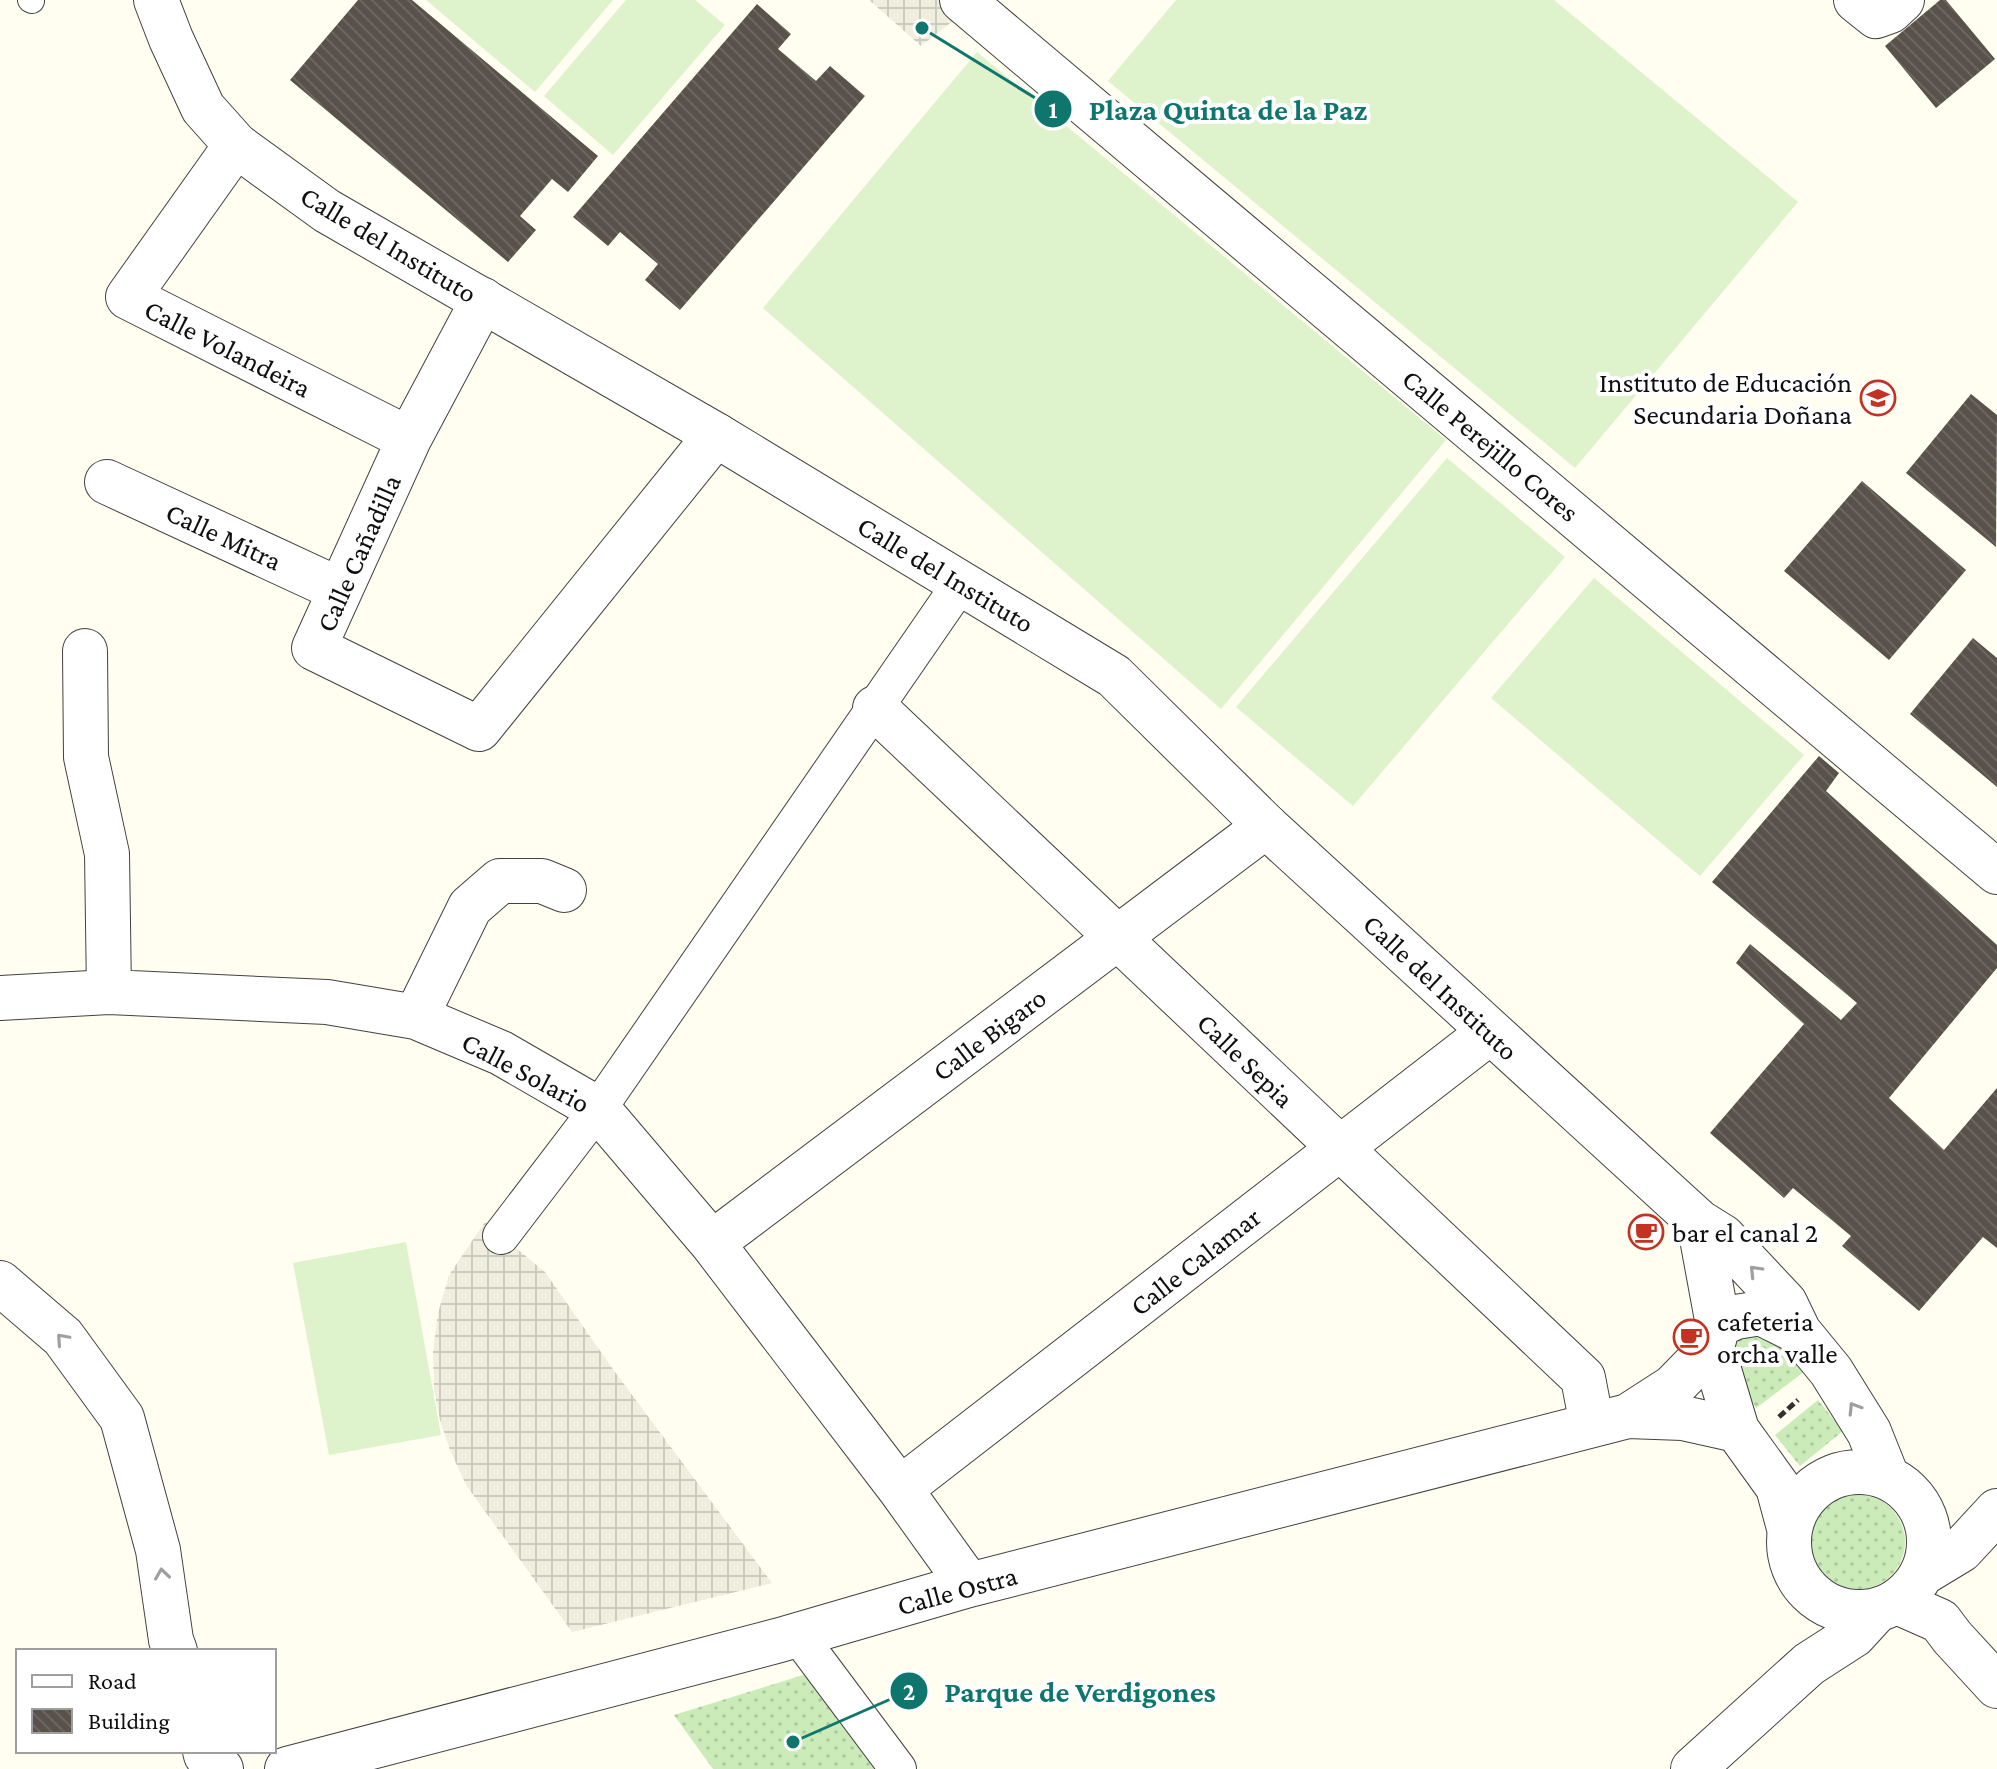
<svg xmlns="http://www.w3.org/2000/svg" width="1997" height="1769" font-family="'Crimson Pro',serif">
	<defs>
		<pattern id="grass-dots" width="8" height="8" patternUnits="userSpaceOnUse" patternTransform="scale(2)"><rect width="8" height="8" fill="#cbebb9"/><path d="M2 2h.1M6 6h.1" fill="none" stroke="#adc89e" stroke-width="1.8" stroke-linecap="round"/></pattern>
		<pattern id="plaza-grid" width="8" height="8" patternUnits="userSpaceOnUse" patternTransform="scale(2)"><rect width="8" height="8" fill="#f0eedf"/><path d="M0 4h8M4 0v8" fill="none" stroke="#cdcbbe"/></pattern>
		<pattern id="building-back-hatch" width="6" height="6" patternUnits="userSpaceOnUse" patternTransform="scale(2)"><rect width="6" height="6" fill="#58524b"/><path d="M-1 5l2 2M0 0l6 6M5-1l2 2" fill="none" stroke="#6b6661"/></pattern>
	</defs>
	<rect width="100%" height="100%" fill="#fffef0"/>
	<!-- grass -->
	<path fill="url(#grass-dots)" d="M1766 1328 1809 1368 1756 1408 1729 1361 1734 1344 1740 1335Z
		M1818 1400 1843 1431 1800 1466 1775 1435Z
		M1811 1542a47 47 0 1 1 94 0a47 47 0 1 1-94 0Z
		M836 1665 912 1769H713L674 1715Z"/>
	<!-- pitch -->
	<path fill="#def2cb" d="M426 0H613L535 92Z
		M626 0H695L725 25 613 155 544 96Z
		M1176 0H1554L1798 202 1575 468 1108 81Z
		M977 52 1446 440 1221 709 763 308Z
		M1447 458 1565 557 1353 806 1236 707Z
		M1594 578 1804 755 1700 876 1491 698Z
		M406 1242 441 1435 329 1455 293 1263Z"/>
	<!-- plaza -->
	<path fill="url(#plaza-grid)" d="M869 0H974L967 10 921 46Z
		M485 1222 545 1272 615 1372 772 1583 572 1632 466 1485 450 1450 440 1420 434 1389 433 1351 438 1313 449 1275Z"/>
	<!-- building -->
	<path fill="url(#building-back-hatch)" d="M358 0H412L598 156 568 192 552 179 520 216 536 230 508 262 290 80Z
		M1940 0H1946L1995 59 1936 108 1885 46Z
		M757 4 791 34 778 49 816 81 830 66 865 96 680 310 645 280 658 264 620 232 608 246 573 217Z
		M1971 394 1997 415 1996 547 1906 473Z
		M1862 481 1966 570 1889 660 1784 571Z
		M1973 638 1997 658V787L1910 714Z
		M1819 756 1839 773 1826 791 1997 945V968L1889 1098 1944 1150 1997 1088V1248L1983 1237 1919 1311 1842 1246 1851 1236 1793 1188 1784 1198 1710 1133 1804 1024 1736 963 1750 944 1841 1020 1857 1003 1712 882Z"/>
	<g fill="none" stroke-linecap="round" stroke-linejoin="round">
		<!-- service casing -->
		<g stroke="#424242" stroke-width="26">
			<path id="service" d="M30 0 32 1"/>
		</g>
		<!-- pedestrian casing -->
		<g stroke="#424242" stroke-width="38">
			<path id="pedestrian" d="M501 1236 598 1109 961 583
				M797 1634 898 1769"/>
		</g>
		<!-- minor casing -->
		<g stroke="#424242" stroke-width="46">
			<path id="minor" d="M962 0 1997 872
				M1856 0 1876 16 1890 11 1902 0
				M236 145 128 297 409 439
				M483 300 409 439 314 648 479 729 716 435
				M107 482 340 590
				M85 651 86 757 107 854 109 992
				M875 708 1583 1378 1592 1425
				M0 998 109 992 327 1002 416 1017 501 1053 598 1109 712 1243 900 1489 969 1585
				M416 1017 470 907 500 881H542L564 890
				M712 1243 1266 826
				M0 1283 63 1337 122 1418 158 1550 171 1640 175 1651
				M1628 1416 1673 1387 1712 1347
				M900 1489 1490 1032
				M205 1751 206 1755 221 1769
				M287 1769 780 1640 969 1585 1628 1416 1683 1418 1737 1430"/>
		</g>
		<!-- tertiary casing -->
		<g stroke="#424242" stroke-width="46">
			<path id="tertiary" d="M156 0 171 39 203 108 236 145 327 211 716 435 1114 676 1266 826 1699 1222 1723 1237 1785 1303 1799 1332 1831 1371 1869 1432 1887 1477
				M1699 1222 1718 1325
				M1789 1542a70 70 0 1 1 140 0a70 70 0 1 1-140 0Z
				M1789 1528 1778 1487 1737 1430 1712 1347 1718 1325 1736 1317 1761 1313 1799 1332
				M1923 1573 1961 1550 1997 1511
				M1897 1602 1940 1621 1952 1637 1997 1686
				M1693 1769 1809 1664 1854 1635 1876 1611"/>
		</g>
		<!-- path -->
		<path stroke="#313131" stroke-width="5" stroke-dasharray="8 4" stroke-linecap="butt" d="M1779 1417 1798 1400"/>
		<!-- service -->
		<use href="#service" stroke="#fff" stroke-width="24"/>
		<!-- pedestrian -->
		<use href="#pedestrian" stroke="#fff" stroke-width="36"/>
		<!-- minor -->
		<use href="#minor" stroke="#fff" stroke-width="44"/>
		<!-- tertiary -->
		<use href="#tertiary" stroke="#fff" stroke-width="44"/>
	</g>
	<!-- one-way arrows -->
	<defs><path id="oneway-chevron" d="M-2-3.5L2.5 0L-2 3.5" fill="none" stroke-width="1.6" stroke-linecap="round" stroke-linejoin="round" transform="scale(2)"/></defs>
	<g stroke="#9f9f9f">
		<use href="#oneway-chevron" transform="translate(1755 1271) rotate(-134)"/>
		<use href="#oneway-chevron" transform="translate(62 1339) rotate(-132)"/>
		<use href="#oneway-chevron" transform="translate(1854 1408) rotate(-122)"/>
		<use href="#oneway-chevron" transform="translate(162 1574) rotate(-98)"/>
	</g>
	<!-- icons -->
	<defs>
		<g id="school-ring" transform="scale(1.8)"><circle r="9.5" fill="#fff" stroke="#c23323" stroke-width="1.5"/><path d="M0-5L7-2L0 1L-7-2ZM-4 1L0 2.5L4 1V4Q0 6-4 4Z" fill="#c23323"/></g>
		<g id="cafe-ring" transform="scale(1.8)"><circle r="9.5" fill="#fff" stroke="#c23323" stroke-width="1.5"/><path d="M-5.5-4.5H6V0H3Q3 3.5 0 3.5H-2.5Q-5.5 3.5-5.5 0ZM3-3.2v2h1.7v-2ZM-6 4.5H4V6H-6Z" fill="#c23323"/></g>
	</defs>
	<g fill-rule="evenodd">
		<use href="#school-ring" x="1878" y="398"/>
		<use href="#cafe-ring" x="1646" y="1232"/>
		<use href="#cafe-ring" x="1691" y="1337"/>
	</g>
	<g text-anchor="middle" stroke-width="8" stroke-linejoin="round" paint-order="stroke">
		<!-- street labels -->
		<g font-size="28" fill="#0f0f0f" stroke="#fff">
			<text transform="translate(389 244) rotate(31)" y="10">Calle del Instituto</text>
			<text transform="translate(228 348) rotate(27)" y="10">Calle Volandeira</text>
			<text transform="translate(1491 445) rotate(40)" y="10">Calle Perejillo Cores</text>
			<text transform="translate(224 536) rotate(25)" y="10">Calle Mitra</text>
			<text transform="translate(358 553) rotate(-66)" y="10">Calle Cañadilla</text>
			<text transform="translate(946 574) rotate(31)" y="10">Calle del Instituto</text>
			<text transform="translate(1441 987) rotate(43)" y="10">Calle del Instituto</text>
			<text transform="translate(989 1034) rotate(-37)" y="10">Calle Bigaro</text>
			<text transform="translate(1246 1060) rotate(44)" y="10">Calle Sepia</text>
			<text transform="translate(526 1072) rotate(28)" y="10">Calle Solario</text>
			<text transform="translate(1195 1261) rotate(-38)" y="10">Calle Calamar</text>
			<text transform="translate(957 1590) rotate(-15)" y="10">Calle Ostra</text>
		</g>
		<!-- poi labels -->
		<g font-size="28" fill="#0f0f0f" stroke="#fff" text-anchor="start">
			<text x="1852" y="392" text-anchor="end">Instituto de Educación<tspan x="1852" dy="32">Secundaria Doñana</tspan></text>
			<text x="1672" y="1242">bar el canal 2</text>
			<text x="1717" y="1331">cafeteria<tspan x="1717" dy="32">orcha valle</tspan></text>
		</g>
	</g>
	<!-- callouts -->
	<path fill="none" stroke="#0f766e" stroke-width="3" d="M922 28L1053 109M793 1742L909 1691"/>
	<g fill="#0f766e" stroke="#fff" stroke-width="3">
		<circle cx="922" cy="28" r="8"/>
		<circle cx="793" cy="1742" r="8"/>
		<circle cx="1053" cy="109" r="20"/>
		<circle cx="909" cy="1691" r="20"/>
	</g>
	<g font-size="24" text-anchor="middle" font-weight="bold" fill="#fff">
		<text x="1053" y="118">1</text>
		<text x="909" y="1700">2</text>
	</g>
	<g font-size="30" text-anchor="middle" font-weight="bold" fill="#0f766e" stroke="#fff" stroke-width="8" stroke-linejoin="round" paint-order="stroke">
		<text x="1228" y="120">Plaza Quinta de la Paz</text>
		<text x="1080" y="1702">Parque de Verdigones</text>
	</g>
	<!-- legend -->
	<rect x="16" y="1649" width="260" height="104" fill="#ffffff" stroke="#9f9f9f" stroke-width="2"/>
	<rect x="32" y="1675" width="40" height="12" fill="#ffffff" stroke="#9f9f9f" stroke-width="2"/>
	<text x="88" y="1689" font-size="24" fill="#0f0f0f">Road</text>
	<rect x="32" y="1709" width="40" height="24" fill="url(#building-back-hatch)" stroke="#9f9f9f" stroke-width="2"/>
	<text x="88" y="1729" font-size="24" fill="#0f0f0f">Building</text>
</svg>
